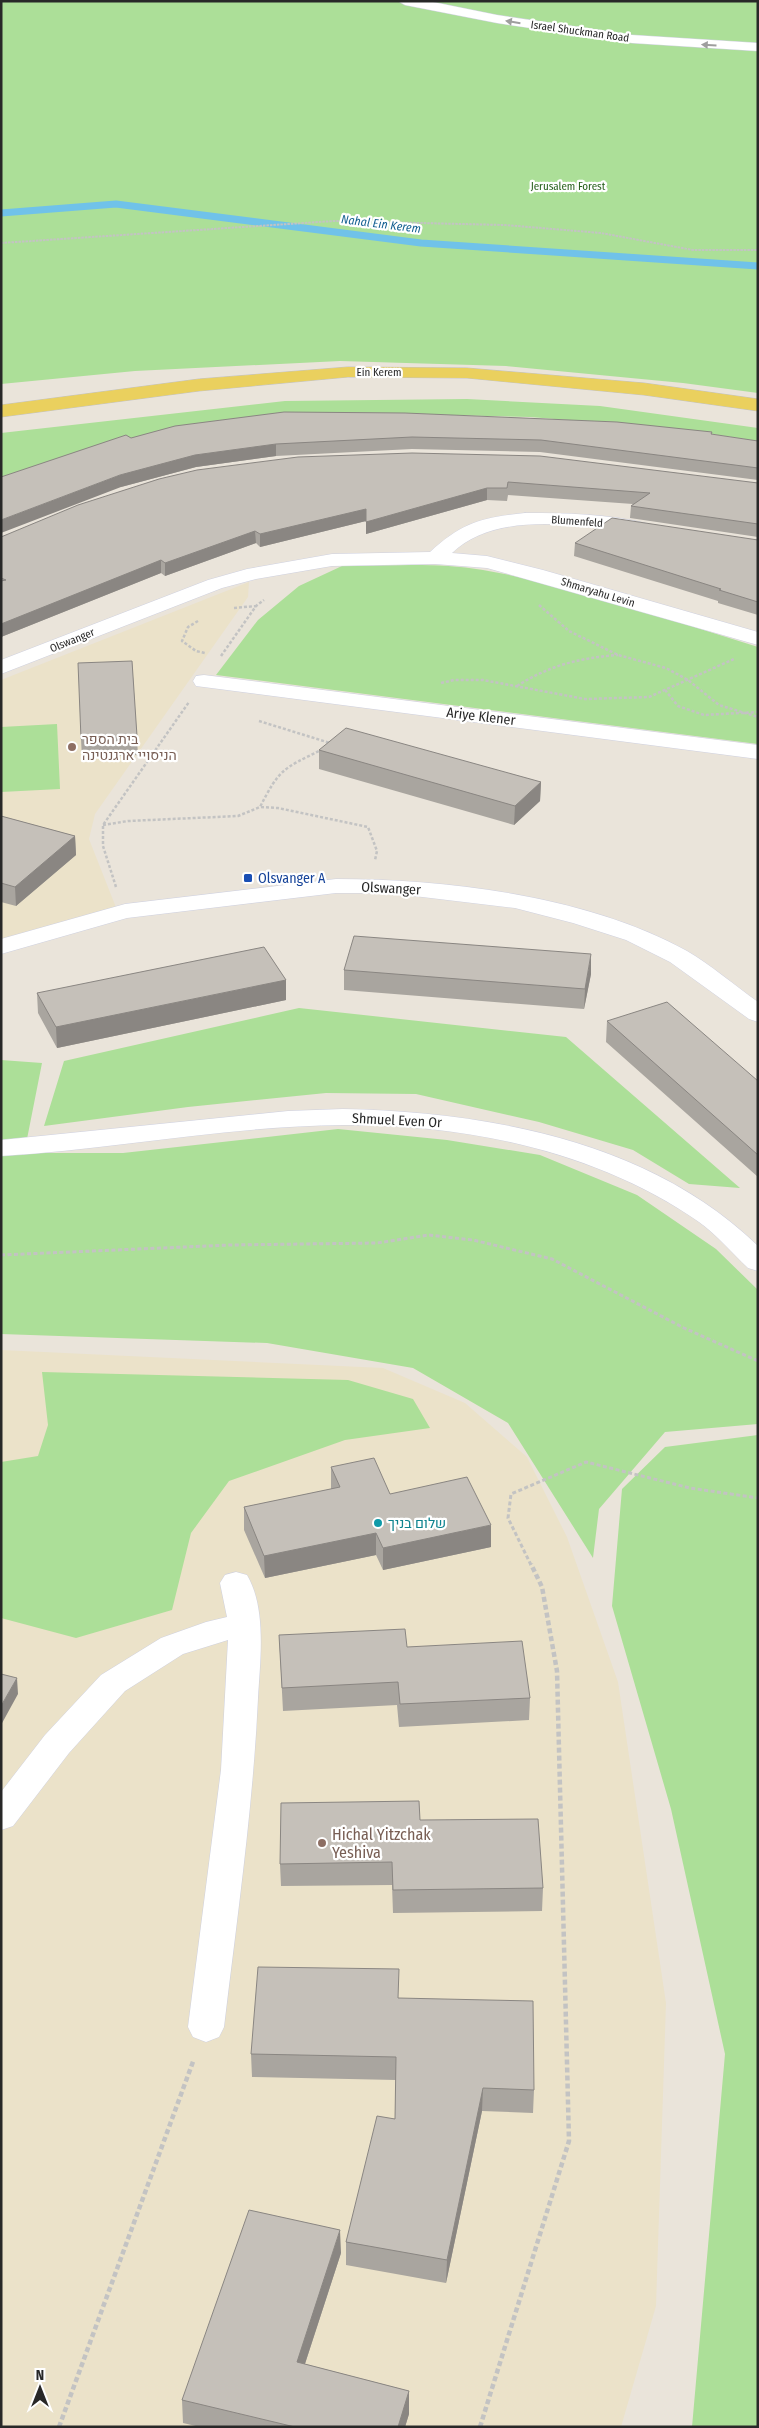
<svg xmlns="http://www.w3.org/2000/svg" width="759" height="2428" font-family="'Fira Sans Condensed',Heebo,sans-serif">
	<rect width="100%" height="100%" fill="#eae4da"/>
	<!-- education -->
	<path fill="#ebe2c9" d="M249 582 248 597 95 814 89 839 119 915 1 941V680Z
		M1 1350 383 1368 465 1403 527 1457 567 1537 618 1682 666 2003 656 2306 621 2427H1Z"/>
	<!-- green -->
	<path fill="#acdf98" d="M1 1H758V393L683 383 506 366 340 361 135 371 1 384Z
		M467 399 600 406 758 428V441L678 429 530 417 353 413 1 477V433L285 401Z
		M342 566C389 566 437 562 483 570 576 586 667 619 758 647V744L216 675 258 620 299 586Z
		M57 724 60 789 1 792V727Z
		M299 1008 566 1037 740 1188 689 1184 633 1150 539 1122 416 1094 326 1093 188 1107 44 1126 64 1061Z
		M1 1060 42 1063 27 1139 1 1142Z
		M338 1129 447 1140 540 1155 637 1195 716 1249 758 1290V1424L665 1432 599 1509 593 1558 508 1423 413 1368 267 1343 1 1334V1153H123Z
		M42 1372 348 1380 413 1399 430 1428 345 1440 229 1481 191 1533 172 1610 76 1638 1 1618V1462L38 1456 48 1425Z
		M758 1435V2427H692L725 2054 671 1809 612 1606 622 1489 665 1447Z"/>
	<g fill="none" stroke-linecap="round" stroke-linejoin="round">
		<!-- stream -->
		<path stroke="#70c2e9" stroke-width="7" d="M1 213 116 204 421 243 758 266"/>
		<!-- minor casing -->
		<g stroke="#cfd1e0" stroke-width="1">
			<path id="minor" d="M398 1H428L497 15 632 35 758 43V51L632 43 497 23 405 5Z
				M525 513C566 513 609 514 649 524L652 528 649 532 642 534C584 526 498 509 452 553L487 556 543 570 758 632V645L487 568 435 564 332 566 256 579 222 588 1 674V660L208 580 247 569 332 554 430 552C463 522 481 518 525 513Z
				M204 675 758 745V759L196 686 193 681 196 676Z
				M336 879C447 879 588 896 687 951 711 965 734 985 758 1002V1022L749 1019 670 962 626 940 573 923 515 908 389 893H336L127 918 1 954V939L125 904Z
				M343 1109C488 1112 650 1141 758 1246V1271L748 1268C732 1253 717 1235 699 1222 597 1151 466 1124 343 1125 229 1126 115 1149 1 1156V1140L288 1111Z
				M236 1572 247 1575C267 1609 260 1661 258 1698 253 1808 237 1918 224 2027L219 2037 206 2042 193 2037 188 2027 221 1770 228 1640 183 1654 125 1691 69 1753 13 1826 1 1830V1792L45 1735 101 1675 161 1638 206 1622 227 1617 220 1583 225 1575Z"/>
		</g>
		<!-- major casing -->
		<g stroke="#c3c3c3" stroke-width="1">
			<path id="major" d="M348 367 467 368 644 383 758 399V411L644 395 467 378 348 377 199 391 1 417V405L199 379Z"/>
		</g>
		<!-- path-far3 -->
		<path stroke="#c3c3c3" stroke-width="2" stroke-dasharray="2.5 1" stroke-linecap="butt" d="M1 243 334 221 505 225 601 233 693 250H758"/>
		<!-- path-far2 -->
		<path stroke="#c3c3c3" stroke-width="2.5" stroke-dasharray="3 2" stroke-linecap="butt" d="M539 605 569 631 618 655 666 668 688 680 719 705 758 717
			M234 608 256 606
			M198 621 188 627 182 641 196 651 205 653
			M221 656 256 606 264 600
			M441 683 454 680H483L585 699 649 697 734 659
			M517 686C550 665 580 658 618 655
			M665 690 678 706 704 715 758 712
			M259 721 330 743
			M261 807 278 808 368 827 377 851 375 860
			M103 825 128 821 238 816 260 807C280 768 283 769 321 750
			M116 887 103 846V825L189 702"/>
		<!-- path-far1 -->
		<path stroke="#c3c3c3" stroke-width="3" stroke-dasharray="4 2.5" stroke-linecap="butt" d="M1 1255 230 1245 377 1243 429 1235 473 1240 552 1259 684 1328 758 1361
			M531 1565 508 1518 511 1494 586 1462 690 1488 758 1498"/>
		<!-- path -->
		<path stroke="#c3c3c3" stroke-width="4.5" stroke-dasharray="5 3" stroke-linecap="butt" d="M59 2427 194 2059
			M480 2427 569 2141 557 1671 542 1587 531 1564"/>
		<!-- minor -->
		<use href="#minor" fill="#fff" fill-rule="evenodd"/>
		<!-- major -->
		<use href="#major" fill="#ead05e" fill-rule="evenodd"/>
	</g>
	<!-- wall -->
	<path fill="#a9a59f" d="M712 432V435L758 441V480L540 452 412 449 276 456 196 467 121 487 131 438Z
		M159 479 758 483V537L630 518 631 506 633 504 508 495 507 501 487 500 366 534V521L260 547 256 543 165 576 161 573 1 637V537Z
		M758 540V615L718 603V601L574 556 575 543Z
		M132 661 138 755 82 758 81 739Z
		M319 750 541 782 540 801 514 825 319 769Z
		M1 816 75 836 76 855 16 906 1 902Z
		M344 970 591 974 584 1009 344 990Z
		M286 980V1000L57 1048 38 1013 37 993Z
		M607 1021 758 1081V1177L606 1042Z
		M331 1467 390 1494 491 1547 383 1570 376 1555 265 1578 244 1530V1507L331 1489Z
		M279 1635 407 1647 530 1698 529 1720 399 1727 397 1705 283 1711Z
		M420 1820 543 1888 542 1911 393 1913 392 1885 281 1886 280 1864Z
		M398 1998 534 2090 533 2113 482 2111 446 2283 346 2265V2242L395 2119 396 2080 252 2077 251 2054Z
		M341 2253 305 2364 409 2391V2414L405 2427H200L183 2423 182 2400Z"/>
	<!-- shaded-wall -->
	<path fill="#8a8682" d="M276 444V456L196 467 121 487 1 533V520L120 475 195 455Z
		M487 488V500L366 534V522Z
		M366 509V521L260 547V534Z
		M255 531 256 543 165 576V563Z
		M161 560V573L1 637V624Z
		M541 782 540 801 514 825 515 806Z
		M75 836 76 855 16 906 15 887Z
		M591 954V974L584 1009 585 989Z
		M286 980V1000L57 1048 56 1027Z
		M491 1525V1547L383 1570V1548Z
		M376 1533V1555L265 1578 264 1556Z
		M17 1678 18 1694 1 1725V1706Z
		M483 2088 482 2111 446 2283 447 2260Z
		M340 2230 341 2253 298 2385 297 2362Z
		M409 2391V2414L405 2427H398Z"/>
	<!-- building -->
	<path fill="#c5c0b9" stroke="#8a8682" d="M284 412 405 413 617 422 712 432 711 434 758 441V468L541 440 412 437 276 444 195 455 120 475 1 520V477L126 435 131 438 175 426Z
		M412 453 540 456 758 483V524L631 506 650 493 508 482 507 488H487L366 522V509L260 534 255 531 165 563 161 560 1 624V581L6 580 1 578V537L78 505 159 479 197 470 298 457Z
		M612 518 758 540V602L719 590 721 589 575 543Z
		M132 661 137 736 81 739 78 663Z
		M346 728 541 782 515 806 319 750Z
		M1 816 75 836 15 887 1 883Z
		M354 936 591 954 585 989 344 970Z
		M264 947 286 980 56 1027 37 993Z
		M667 1002 758 1081V1155L607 1021Z
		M374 1458 390 1494 467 1477 491 1525 383 1548 376 1533 264 1556 244 1507 340 1487 331 1467Z
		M405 1629 407 1647 522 1641 530 1698 400 1704 398 1682 282 1688 279 1635Z
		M1 1674 17 1678 1 1706Z
		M419 1801 420 1820 538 1819 543 1888 393 1890 392 1862 280 1864 281 1803Z
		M258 1967 399 1969 398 1998 533 2001 534 2090 483 2088 447 2260 346 2242 377 2116 395 2119 396 2057 251 2054Z
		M249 2210 340 2230 297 2362 409 2391 398 2427H295L182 2400Z"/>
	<!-- one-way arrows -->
	<defs><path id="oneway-solid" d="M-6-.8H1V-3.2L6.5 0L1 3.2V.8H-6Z" transform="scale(1.25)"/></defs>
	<g fill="#9e9e9e">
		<use href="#oneway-solid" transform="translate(513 22) rotate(-171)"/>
		<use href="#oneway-solid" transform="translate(709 45) rotate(-177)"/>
	</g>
	<!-- markers -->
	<g fill="#8d6e63" stroke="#fff" stroke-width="2">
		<circle cx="72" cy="747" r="5"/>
		<circle cx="322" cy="1843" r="5"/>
	</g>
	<rect fill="#1a4fb4" stroke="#fff" stroke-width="2" x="243" y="873" width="10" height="10" rx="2.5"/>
	<circle fill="#0f9aa8" stroke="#fff" stroke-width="2" cx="378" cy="1523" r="5"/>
	<g text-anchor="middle" stroke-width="4.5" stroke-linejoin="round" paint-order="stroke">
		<!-- far-street labels -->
		<g font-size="11" fill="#282828" stroke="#fff">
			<text transform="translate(580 31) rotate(8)" y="4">Israel Shuckman Road</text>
			<text x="379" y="376">Ein Kerem</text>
			<text transform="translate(577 521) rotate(4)" y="4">Blumenfeld</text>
			<text transform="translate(598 592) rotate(17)" y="4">Shmaryahu Levin</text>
			<text transform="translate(72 640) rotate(-22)" y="4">Olswanger</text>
		</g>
		<!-- far-park labels -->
		<g font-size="11" fill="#27601c" stroke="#fff">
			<text x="568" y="190">Jerusalem Forest</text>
		</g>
		<!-- far-water labels -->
		<g font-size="12" font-style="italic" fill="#125f91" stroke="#fff">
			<text transform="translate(381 224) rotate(7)" y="4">Nahal Ein Kerem</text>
		</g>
		<!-- street labels -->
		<g font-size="14" fill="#282828" stroke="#fff">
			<text transform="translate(481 716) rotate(7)" y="5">Ariye Klener</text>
			<text transform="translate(391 888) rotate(3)" y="5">Olswanger</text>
			<text transform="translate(397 1120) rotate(3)" y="5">Shmuel Even Or</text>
		</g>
		<!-- education labels -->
		<g font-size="14" fill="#785e54" stroke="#fff" text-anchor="start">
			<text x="82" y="744">בית הספר<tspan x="82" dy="16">הניסויי ארגנטינה</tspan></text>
		</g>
		<!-- transit labels -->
		<g font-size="14" fill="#164399" stroke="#fff" text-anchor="start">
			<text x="258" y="883">Olsvanger A</text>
		</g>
		<!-- culture labels -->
		<g font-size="14" fill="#0d838f" stroke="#fff" text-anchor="start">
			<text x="388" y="1528">שלום בניך</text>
		</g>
		<!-- near-education labels -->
		<g font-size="16" fill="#785e54" stroke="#fff" text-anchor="start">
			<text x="332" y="1840">Hichal Yitzchak<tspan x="332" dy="18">Yeshiva</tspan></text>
		</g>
	</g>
	<!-- border -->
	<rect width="759" height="2428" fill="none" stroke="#282828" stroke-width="5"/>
	<!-- north arrow -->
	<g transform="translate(40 2388)" stroke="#ffffff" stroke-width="4" paint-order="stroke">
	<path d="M0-4L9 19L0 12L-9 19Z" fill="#282828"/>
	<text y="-8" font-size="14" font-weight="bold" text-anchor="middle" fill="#282828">N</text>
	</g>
</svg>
